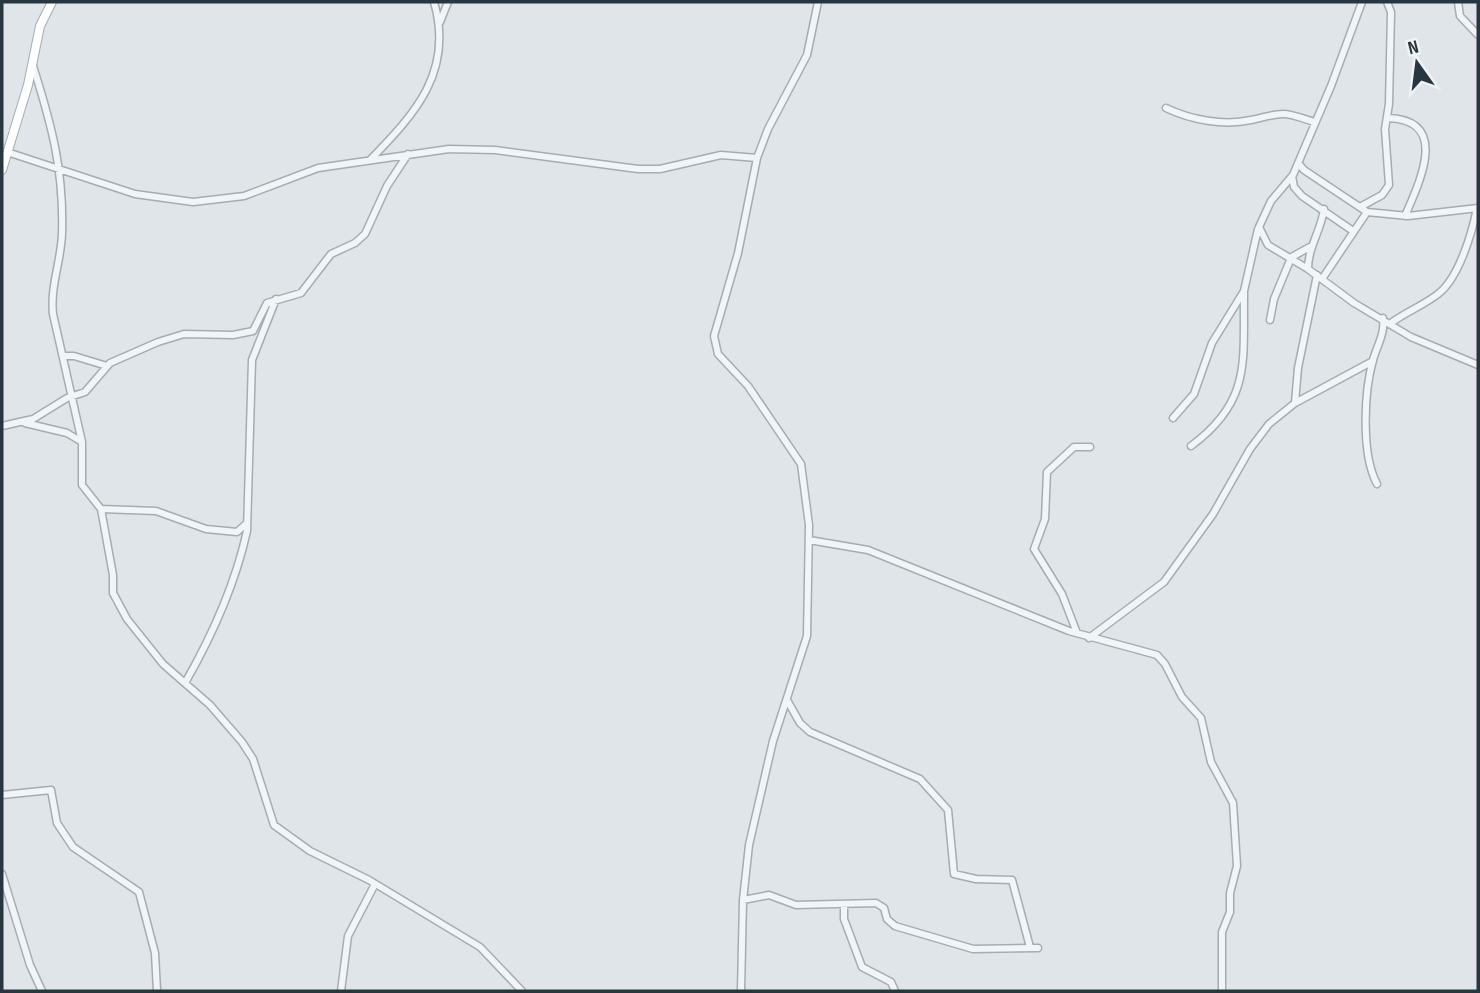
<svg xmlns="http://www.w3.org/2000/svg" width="1480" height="993" font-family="'Sofia Sans Condensed',sans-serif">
	<rect width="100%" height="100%" fill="#dfe5e8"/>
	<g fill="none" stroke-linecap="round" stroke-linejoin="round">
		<!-- street casing -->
		<g stroke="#a4adb2" stroke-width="9">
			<path id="street" d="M1362 2 1331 86 1293 175 1271 201 1259 227 1268 245 1308 269 1354 303 1411 337 1478 365
				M1458 2 1460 16 1478 35
				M440 22 448 2
				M33 66C52 126 64 171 62 234 61 261 50 287 53 314L82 442V485L101 509 113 575V593L127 619 163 664 210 705 242 742 253 759 274 825 310 851 369 880 480 947 522 991
				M1166 108C1191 120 1224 126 1251 120 1263 118 1271 114 1283 114 1293 114 1304 119 1314 122
				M1388 118C1450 120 1420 181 1405 216
				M7 152 135 194 193 202 244 196 318 168 449 149 495 150 638 169H660L721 155 757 158
				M370 160C416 113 454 71 434 2
				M1298 163 1304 170 1367 212 1408 216 1478 208
				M1292 176 1294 187 1302 196 1353 231
				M1360 207 1382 195 1389 185 1385 129 1389 104 1391 12 1387 2
				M1290 258 1310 247
				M1308 269C1308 247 1321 231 1324 209
				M1322 279 1367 212
				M1270 320 1274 299 1291 258
				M1391 323C1406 312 1424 305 1438 294 1459 278 1472 233 1477 208
				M65 356H74L107 366
				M1295 403 1298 368 1317 275
				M1173 418 1194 394 1212 343 1244 291 1258 229
				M25 423 67 433 82 442
				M2 426 33 419 67 398 85 392 110 363 158 342 184 334 233 335 253 331 267 303 301 293 331 254 355 243 365 234 387 186 408 154
				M1191 446C1252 401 1243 361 1244 293
				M1377 484C1361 454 1364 392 1373 360 1377 345 1385 335 1383 318
				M101 509 156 511 206 529 237 532 246 524
				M809 540 868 550 1069 631 1157 655 1165 664 1182 697 1201 718 1211 762 1233 803 1237 866 1230 893V912L1222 932V991
				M1077 633 1062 594 1034 549 1045 519 1047 472 1074 447H1090
				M1089 638 1164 582 1213 514 1250 449 1269 424 1295 403 1373 361
				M185 683C212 636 235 585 247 531L252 360 276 299
				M787 700 800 723 810 732 920 779 948 810 954 874 976 879 1012 880 1030 947
				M2 795 51 790 57 823 73 847 139 892 155 953 157 991
				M2 874 30 965 42 991
				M743 900 769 895 796 905 876 903 884 908 887 919 895 926 973 949 1038 948
				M844 907V919L862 967 891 982 895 991
				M341 991 348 936 375 884
				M741 991 743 900 749 845 773 741 807 636 809 525 801 464 748 386 718 354 714 336 738 253 757 158 768 129 807 55 818 2"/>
		</g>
		<!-- secondary casing -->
		<g stroke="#a4adb2" stroke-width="10">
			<path id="secondary" d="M2 170 28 85 40 26 52 2"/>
		</g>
		<!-- street -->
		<use href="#street" stroke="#f2f5f7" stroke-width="6"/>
		<!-- secondary -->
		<use href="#secondary" stroke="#fff" stroke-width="8"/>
	</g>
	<!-- border -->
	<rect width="1480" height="993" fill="none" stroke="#28363f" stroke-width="7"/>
	<!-- north arrow -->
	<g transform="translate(1417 63) rotate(346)" stroke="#eff3f6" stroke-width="5" paint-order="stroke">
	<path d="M0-5L12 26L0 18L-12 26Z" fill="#28363f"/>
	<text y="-10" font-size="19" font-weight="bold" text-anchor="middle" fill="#28363f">N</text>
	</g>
</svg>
